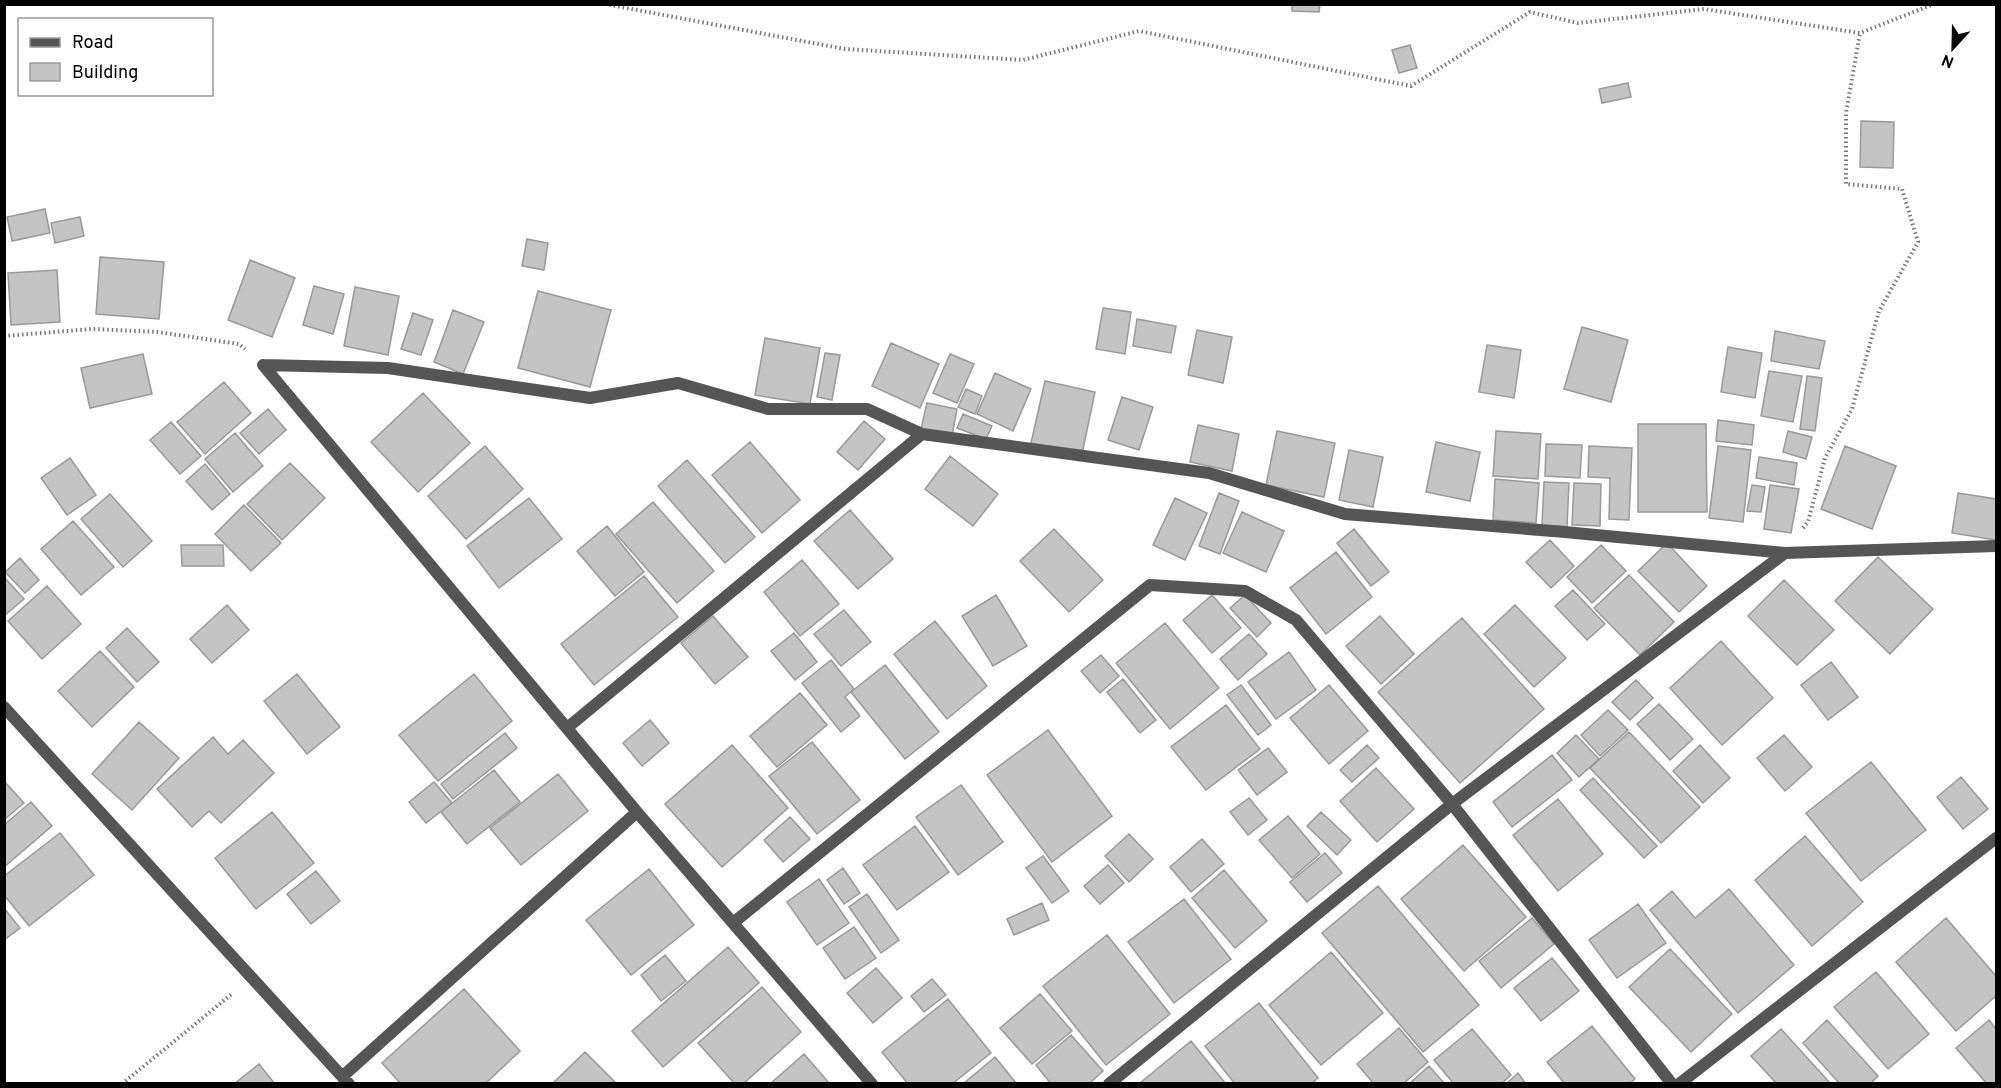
<svg xmlns="http://www.w3.org/2000/svg" width="2001" height="1088" font-family="Overpass,sans-serif">
	<rect width="100%" height="100%" fill="#fff"/>
	<!-- building -->
	<path fill="#c4c4c4" stroke="#999" stroke-width="1.5" d="M1292 4H1320L1319 12 1292 11Z
		M1410 45 1417 68 1399 73 1392 50Z
		M1628 83 1631 97 1602 103 1599 89Z
		M1861 121 1894 122 1893 168 1860 167Z
		M45 209 50 233 12 241 7 217Z
		M80 217 84 236 55 243 51 223Z
		M527 239 548 243 544 270 522 266Z
		M100 257 164 262 159 319 96 314Z
		M250 260 295 278 272 337 228 320Z
		M57 270 60 322 11 325 8 273Z
		M314 286 344 294 333 334 303 325Z
		M355 287 399 296 388 355 344 346Z
		M538 291 611 310 590 387 518 368Z
		M1103 308 1131 312 1125 354 1096 349Z
		M453 310 484 322 463 374 434 362Z
		M413 313 433 320 421 355 401 349Z
		M1137 319 1176 326 1171 353 1133 346Z
		M1582 327 1628 340 1611 402 1564 389Z
		M1197 330 1232 337 1223 383 1188 375Z
		M1775 331 1825 341 1819 369 1771 361Z
		M765 338 820 348 810 404 755 395Z
		M891 343 939 364 920 408 872 386Z
		M1487 345 1521 350 1514 398 1479 392Z
		M1728 347 1762 353 1755 398 1721 392Z
		M825 353 840 355 832 400 817 397Z
		M143 354 152 394 90 408 81 368Z
		M950 354 974 364 957 403 933 393Z
		M1769 371 1802 376 1793 422 1761 416Z
		M995 373 1031 389 1013 431 977 414Z
		M1807 376 1822 378 1815 431 1800 429Z
		M1045 381 1095 392 1082 454 1031 443Z
		M224 382 251 413 205 454 177 422Z
		M966 389 982 396 975 414 958 407Z
		M423 393 470 443 418 492 371 442Z
		M1122 397 1153 407 1139 450 1108 440Z
		M927 403 957 409 952 436 921 429Z
		M268 409 286 430 259 454 240 433Z
		M963 414 992 426 986 439 957 428Z
		M1718 420 1754 425 1752 445 1716 441Z
		M864 421 885 439 858 470 837 452Z
		M171 422 201 456 180 474 150 440Z
		M1638 424H1706L1707 512H1638Z
		M1198 425 1239 434 1232 471 1190 462Z
		M1277 431 1335 443 1324 497 1266 485Z
		M1496 431 1541 434 1538 479 1493 476Z
		M1788 431 1812 437 1806 459 1783 452Z
		M235 433 263 466 233 492 205 459Z
		M750 442 800 500 762 533 712 475Z
		M1436 442 1480 452 1470 501 1426 492Z
		M1546 444 1582 445 1580 478 1545 476Z
		M485 446 523 489 466 539 428 496Z
		M1589 446 1632 448 1629 520 1609 519 1610 478 1588 477Z
		M1718 446 1751 450 1743 522 1709 518Z
		M1845 446 1896 466 1872 529 1821 509Z
		M1349 450 1383 457 1373 507 1339 500Z
		M950 456 998 494 973 526 925 489Z
		M1759 457 1797 463 1794 485 1756 478Z
		M70 458 96 495 67 515 41 478Z
		M687 460 755 537 725 563 658 486Z
		M290 463 325 498 282 540 247 504Z
		M205 464 230 494 212 510 186 481Z
		M1495 479 1539 483 1536 523 1493 520Z
		M1544 482 1569 483 1567 527 1542 525Z
		M1574 483 1601 484 1600 526 1572 525Z
		M1752 485 1765 487 1761 512 1747 511Z
		M1770 485 1799 489 1791 533 1764 529Z
		M1219 493 1239 501 1220 554 1199 546Z
		M1958 493 1996 499V540L1952 533Z
		M110 494 152 541 123 567 81 519Z
		M529 498 562 539 499 588 467 546Z
		M1175 498 1207 513 1185 560 1153 545Z
		M653 502 714 571 677 603 616 534Z
		M244 505 281 543 251 571 215 534Z
		M850 510 893 559 858 589 814 541Z
		M1242 512 1284 531 1266 572 1223 553Z
		M73 521 114 567 81 595 41 549Z
		M607 526 644 572 615 596 577 551Z
		M1054 529 1103 580 1069 612 1020 561Z
		M1354 529 1389 572 1371 586 1337 543Z
		M1550 540 1574 566 1551 588 1526 562Z
		M1667 543 1707 586 1679 612 1638 571Z
		M181 545H223L224 566H182Z
		M1601 545 1626 571 1592 603 1567 577Z
		M1336 552 1372 597 1326 634 1290 588Z
		M1878 557 1933 609 1890 654 1835 601Z
		M20 558 39 580 25 593 5 572Z
		M802 560 839 604 800 636 764 592Z
		M1629 575 1674 622 1640 655 1594 608Z
		M644 576 678 617 594 685 561 644Z
		M4 577 24 599 4 616Z
		M1784 580 1834 630 1797 665 1748 616Z
		M47 586 81 624 42 659 8 621Z
		M1573 590 1605 624 1587 640 1555 606Z
		M996 595 1027 646 993 666 962 616Z
		M1212 595 1241 628 1212 653 1183 620Z
		M1245 595 1271 623 1257 637 1230 608Z
		M227 605 249 630 212 663 190 639Z
		M1515 605 1566 658 1534 687 1484 634Z
		M844 610 871 642 841 666 814 634Z
		M713 616 748 657 715 684 681 643Z
		M1380 616 1414 654 1381 684 1346 646Z
		M1462 618 1544 709 1460 783 1378 692Z
		M935 621 987 686 947 719 894 654Z
		M1165 623 1219 688 1170 729 1116 663Z
		M127 628 159 662 137 682 106 648Z
		M794 633 817 662 795 680 771 651Z
		M1249 634 1267 654 1238 680 1220 659Z
		M1721 641 1773 698 1722 745 1670 688Z
		M100 651 134 687 92 727 58 691Z
		M1289 652 1316 690 1276 719 1248 682Z
		M1101 655 1119 676 1100 693 1081 671Z
		M831 660 854 689 845 697 860 716 841 732 802 683Z
		M1831 662 1858 697 1828 720 1801 685Z
		M885 665 939 732 905 759 851 692Z
		M297 674 340 727 307 754 264 701Z
		M474 674 512 721 438 781 399 735Z
		M1123 679 1156 720 1140 733 1107 692Z
		M1636 680 1653 698 1630 720 1612 702Z
		M1241 685 1271 725 1258 735 1227 695Z
		M1329 685 1368 731 1329 764 1290 718Z
		M800 693 827 725 777 767 750 736Z
		M1659 704 1693 739 1670 760 1637 724Z
		M1226 705 1260 749 1206 790 1171 747Z
		M1608 710 1628 730 1600 756 1581 735Z
		M650 720 669 743 642 766 623 743Z
		M139 722 179 758 132 810 92 774Z
		M1048 730 1112 816 1052 862 987 775Z
		M1629 732 1700 807 1661 843 1590 768Z
		M505 733 517 748 453 799 441 784Z
		M1576 735 1599 759 1579 777 1557 753Z
		M1784 735 1812 767 1785 791 1757 758Z
		M213 737 228 754 243 740 274 773 221 823 209 811 192 827 157 789Z
		M812 742 860 800 817 834 769 776Z
		M732 745 788 808 722 867 665 804Z
		M1367 745 1379 758 1352 782 1340 770Z
		M1700 745 1730 778 1703 803 1673 771Z
		M1268 748 1287 772 1257 795 1238 770Z
		M1552 755 1572 780 1512 827 1493 802Z
		M1871 762 1926 830 1861 881 1806 813Z
		M1376 768 1414 809 1377 842 1340 801Z
		M494 770 520 802 467 844 441 812Z
		M558 774 588 811 521 865 490 828Z
		M1961 777 1988 809 1963 829 1937 797Z
		M1593 778 1657 846 1644 858 1580 790Z
		M4 781 24 803 4 820Z
		M434 782 452 803 426 823 409 802Z
		M961 785 1003 842 958 875 916 817Z
		M1249 798 1267 820 1248 835 1230 812Z
		M1558 799 1603 854 1558 891 1513 835Z
		M31 802 52 826 4 867V825Z
		M272 812 314 863 256 909 215 858Z
		M1321 812 1351 840 1337 855 1307 826Z
		M1288 816 1320 854 1292 878 1259 840Z
		M790 817 810 839 783 862 764 840Z
		M915 826 949 872 897 910 863 865Z
		M60 833 94 875 29 926 4 895V876Z
		M1129 834 1153 859 1129 882 1105 856Z
		M1805 836 1863 902 1812 946 1755 880Z
		M1202 839 1224 864 1191 892 1170 867Z
		M1463 845 1526 917 1464 971 1401 899Z
		M1325 853 1342 873 1307 902 1290 882Z
		M1043 856 1069 891 1052 903 1026 868Z
		M1108 865 1124 883 1100 904 1084 886Z
		M843 868 860 893 844 904 827 880Z
		M649 869 694 925 631 975 586 920Z
		M1224 870 1267 921 1235 948 1192 898Z
		M316 871 340 901 311 924 287 894Z
		M819 879 849 923 817 945 787 902Z
		M1378 886 1479 1005 1423 1052 1322 933Z
		M1729 889 1794 965 1738 1013 1650 910 1672 891 1695 918Z
		M867 894 899 940 881 953 849 907Z
		M1184 899 1231 959 1174 1003 1128 942Z
		M1042 903 1049 920 1014 935 1007 919Z
		M1638 904 1666 943 1617 978 1589 940Z
		M4 908 20 928 4 940Z
		M1532 918 1554 944 1501 988 1479 961Z
		M1946 918 1996 976V996L1956 1031 1896 962Z
		M854 927 876 958 845 979 823 948Z
		M1107 935 1170 1014 1106 1065 1043 986Z
		M728 947 759 983 663 1067 632 1031Z
		M1670 949 1732 1014 1691 1052 1629 987Z
		M1331 952 1383 1013 1321 1065 1269 1005Z
		M665 955 686 981 661 1001 641 975Z
		M1552 958 1579 991 1541 1021 1514 988Z
		M876 968 902 998 873 1023 847 993Z
		M1876 972 1929 1034 1888 1069 1834 1007Z
		M932 979 946 995 924 1012 911 996Z
		M762 987 801 1032 743 1084H735L698 1043Z
		M464 989 520 1051 485 1084H401L382 1063Z
		M1040 994 1072 1031 1032 1064 1000 1028Z
		M948 999 991 1053 952 1084H908L882 1052Z
		M1259 1003 1318 1078 1311 1084H1235L1205 1046Z
		M1827 1020 1878 1076 1870 1084H1840L1803 1043Z
		M1989 1020 1996 1029V1084H1987L1956 1048Z
		M1592 1026 1635 1079 1629 1084H1565L1547 1062Z
		M1399 1028 1428 1062 1403 1084H1374L1357 1064Z
		M1472 1029 1511 1075 1501 1084H1454L1434 1060Z
		M1781 1029 1831 1084H1777L1751 1056Z
		M1071 1035 1103 1071 1089 1084H1051L1036 1065Z
		M1191 1041 1226 1084H1141L1140 1083Z
		M585 1052 617 1084H552Z
		M804 1054 830 1084H770Z
		M995 1057 1017 1084H963Z
		M259 1064 275 1084H234Z
		M1429 1066 1445 1084H1409Z
		M1518 1073 1526 1084H1506Z"/>
	<g fill="none" stroke-linecap="round" stroke-linejoin="round">
		<!-- path -->
		<path stroke="#777" stroke-width="4" stroke-dasharray="1.5 3" stroke-linecap="butt" d="M605 4 845 49 1023 60 1139 31 1411 86 1530 12 1578 23 1704 9 1860 33 1934 4
			M1992 4 1996 5
			M4 336 92 329 158 332 239 344 245 349
			M1803 528 1808 522 1825 458 1852 409 1879 311 1918 242 1902 189 1846 184V113L1860 33
			M122 1084 233 993"/>
		<!-- street -->
		<path stroke="#555" stroke-width="12" d="M263 365 388 368 590 398 678 383 768 409H867L922 434 1209 473 1345 514 1565 532 1785 553 1996 546
			M263 365 637 812 872 1084
			M4 707 349 1084
			M567 728 922 434
			M733 923 1150 585 1245 591 1296 620 1452 804 1672 1084
			M343 1076 637 812
			M1109 1084 1452 804 1785 553
			M1679 1084 1996 838"/>
	</g>
	<!-- border -->
	<rect width="2001" height="1088" fill="none" stroke="#000000" stroke-width="12"/>
	<!-- legend -->
	<rect x="18" y="18" width="195" height="78" fill="#ffffff" stroke="#999999" stroke-width="1.5"/>
	<rect x="30" y="38" width="30" height="9" fill="#555555" stroke="#999999" stroke-width="1.5"/>
	<text x="72" y="48" font-size="18" fill="#000000">Road</text>
	<rect x="30" y="63" width="30" height="18" fill="#c4c4c4" stroke="#999999" stroke-width="1.5"/>
	<text x="72" y="78" font-size="18" fill="#000000">Building</text>
	<!-- north arrow -->
	<g transform="translate(1953 48) rotate(202)" stroke="#ffffff" stroke-width="4.5" paint-order="stroke">
	<path d="M0-4.5L10 22L0 15L-10 22Z" fill="#000000"/>
	<text y="-9" font-size="16" font-weight="bold" text-anchor="middle" fill="#000000">N</text>
	</g>
</svg>
